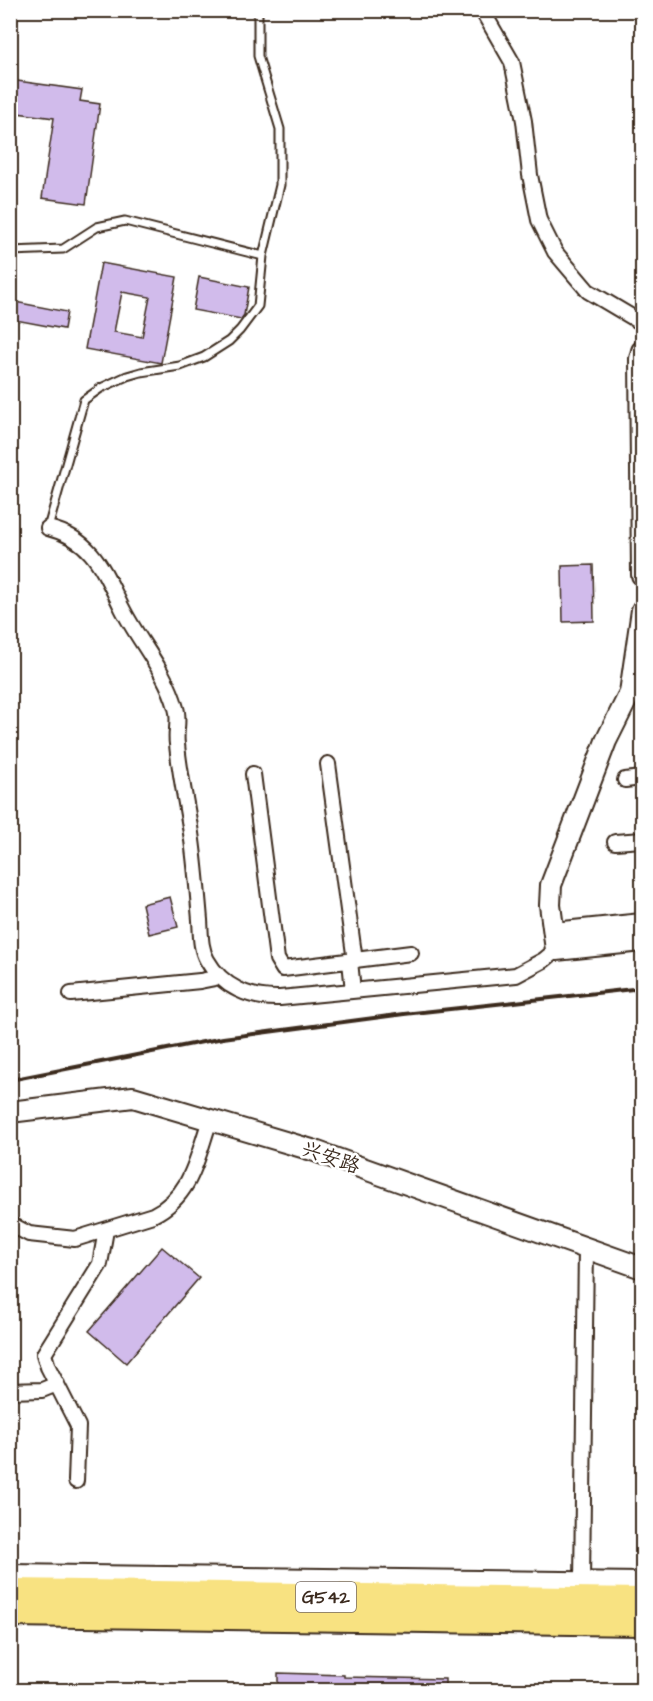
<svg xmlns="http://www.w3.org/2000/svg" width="653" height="1701" font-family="'Architects Daughter','LXGW WenKai TC',sans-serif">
	<rect width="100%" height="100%" fill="#fff"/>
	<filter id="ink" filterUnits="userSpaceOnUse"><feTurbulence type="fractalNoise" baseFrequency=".0167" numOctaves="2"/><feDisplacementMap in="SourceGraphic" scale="12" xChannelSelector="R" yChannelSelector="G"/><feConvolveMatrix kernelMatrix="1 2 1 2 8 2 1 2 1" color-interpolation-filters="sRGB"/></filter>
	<g filter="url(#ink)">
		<!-- building -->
		<path fill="#d1bbeb" stroke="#3b2a1e" stroke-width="1.5" fill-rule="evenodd" d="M10 80 82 90 80 101 100 104 86 204 42 198 54 118 10 112Z
			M101 263 177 277 161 363 85 349ZM122 292 150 297 142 337 114 332Z
			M199 277 249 287 244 315 241 319 193 310Z
			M10 301 67 312 64 329 10 319Z
			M593 565 594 621 563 622 562 566Z
			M170 897 178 927 149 934 142 904Z
			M162 1247 199 1278 126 1363 89 1331Z
			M278 1673 344 1675V1677L445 1679V1690H278Z"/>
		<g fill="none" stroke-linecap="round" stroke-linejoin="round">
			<!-- lane casing -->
			<g stroke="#3b2a1e" stroke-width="11">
				<path id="lane" d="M10 251 63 249 97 227 125 221 263 256
					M48 528 84 400 101 388 127 376 141 372 180 366 204 357 229 341 240 330 258 306 263 256 280 185V129L258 56V10"/>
			</g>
			<!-- street casing -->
			<g stroke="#3b2a1e" stroke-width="18">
				<path id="street" d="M482 10 512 62 524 121 530 175 539 220 555 252 588 291 642 323
					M48 528C93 539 103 570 122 608 139 642 166 671 176 708 180 719 175 732 177 744 180 779 189 813 193 848 196 872 198 896 200 920 201 934 200 948 207 960 222 987 250 999 280 998L516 975 544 960 556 950
					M328 764 355 961
					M253 774 277 959 283 969 411 953
					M625 780 642 778
					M615 842 642 840
					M350 961 353 991
					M71 994 200 981 220 977
					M10 1224 29 1234 75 1239 153 1215C192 1196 197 1157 210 1120
					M10 1391 42 1390 57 1384
					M76 1481 78 1426 48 1367 44 1354 100 1264 106 1230
					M582 1582 586 1247"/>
			</g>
			<!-- secondary casing -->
			<g stroke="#3b2a1e" stroke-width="24">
				<path id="secondary" d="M642 351 640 359 642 575
					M642 610 630 693 606 741 551 885 550 905 556 950 642 941
					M554 933 642 924
					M10 1112 133 1097 312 1150 642 1268
					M10 1575 642 1583"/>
			</g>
			<!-- highway casing -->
			<g stroke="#3b2a1e" stroke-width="30">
				<path id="highway" d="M10 1592 642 1601
					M10 1613 642 1622"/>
			</g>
			<!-- lane -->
			<use href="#lane" stroke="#fff" stroke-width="7"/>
			<!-- street -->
			<use href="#street" stroke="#fff" stroke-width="14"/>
			<!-- secondary -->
			<use href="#secondary" stroke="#fff" stroke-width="20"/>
			<!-- highway -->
			<use href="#highway" stroke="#f8e281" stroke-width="26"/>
			<!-- rail -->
			<path stroke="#3b2a1e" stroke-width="4" d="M10 1080 223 1038 404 1014 642 988"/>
		</g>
	</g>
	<g text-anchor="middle" stroke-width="5" stroke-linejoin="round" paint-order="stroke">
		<!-- shield labels -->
		<rect fill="#fff" stroke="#766a62" stroke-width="1.5" x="296" y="1582" width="60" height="30" rx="4.5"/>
		<g font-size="18" font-weight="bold" fill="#3b2a1e">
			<text x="326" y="1603">G542</text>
		</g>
		<!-- street labels -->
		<g font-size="20" fill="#3b2a1e" stroke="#fff">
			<text transform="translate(331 1157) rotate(19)" y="7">兴安路</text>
		</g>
	</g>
	<!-- margin -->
	<rect width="653" height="1701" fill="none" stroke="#fff" stroke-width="36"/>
	<rect x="18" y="18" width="617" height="1665" fill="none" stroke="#3b2a1e" stroke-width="2" filter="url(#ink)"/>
</svg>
